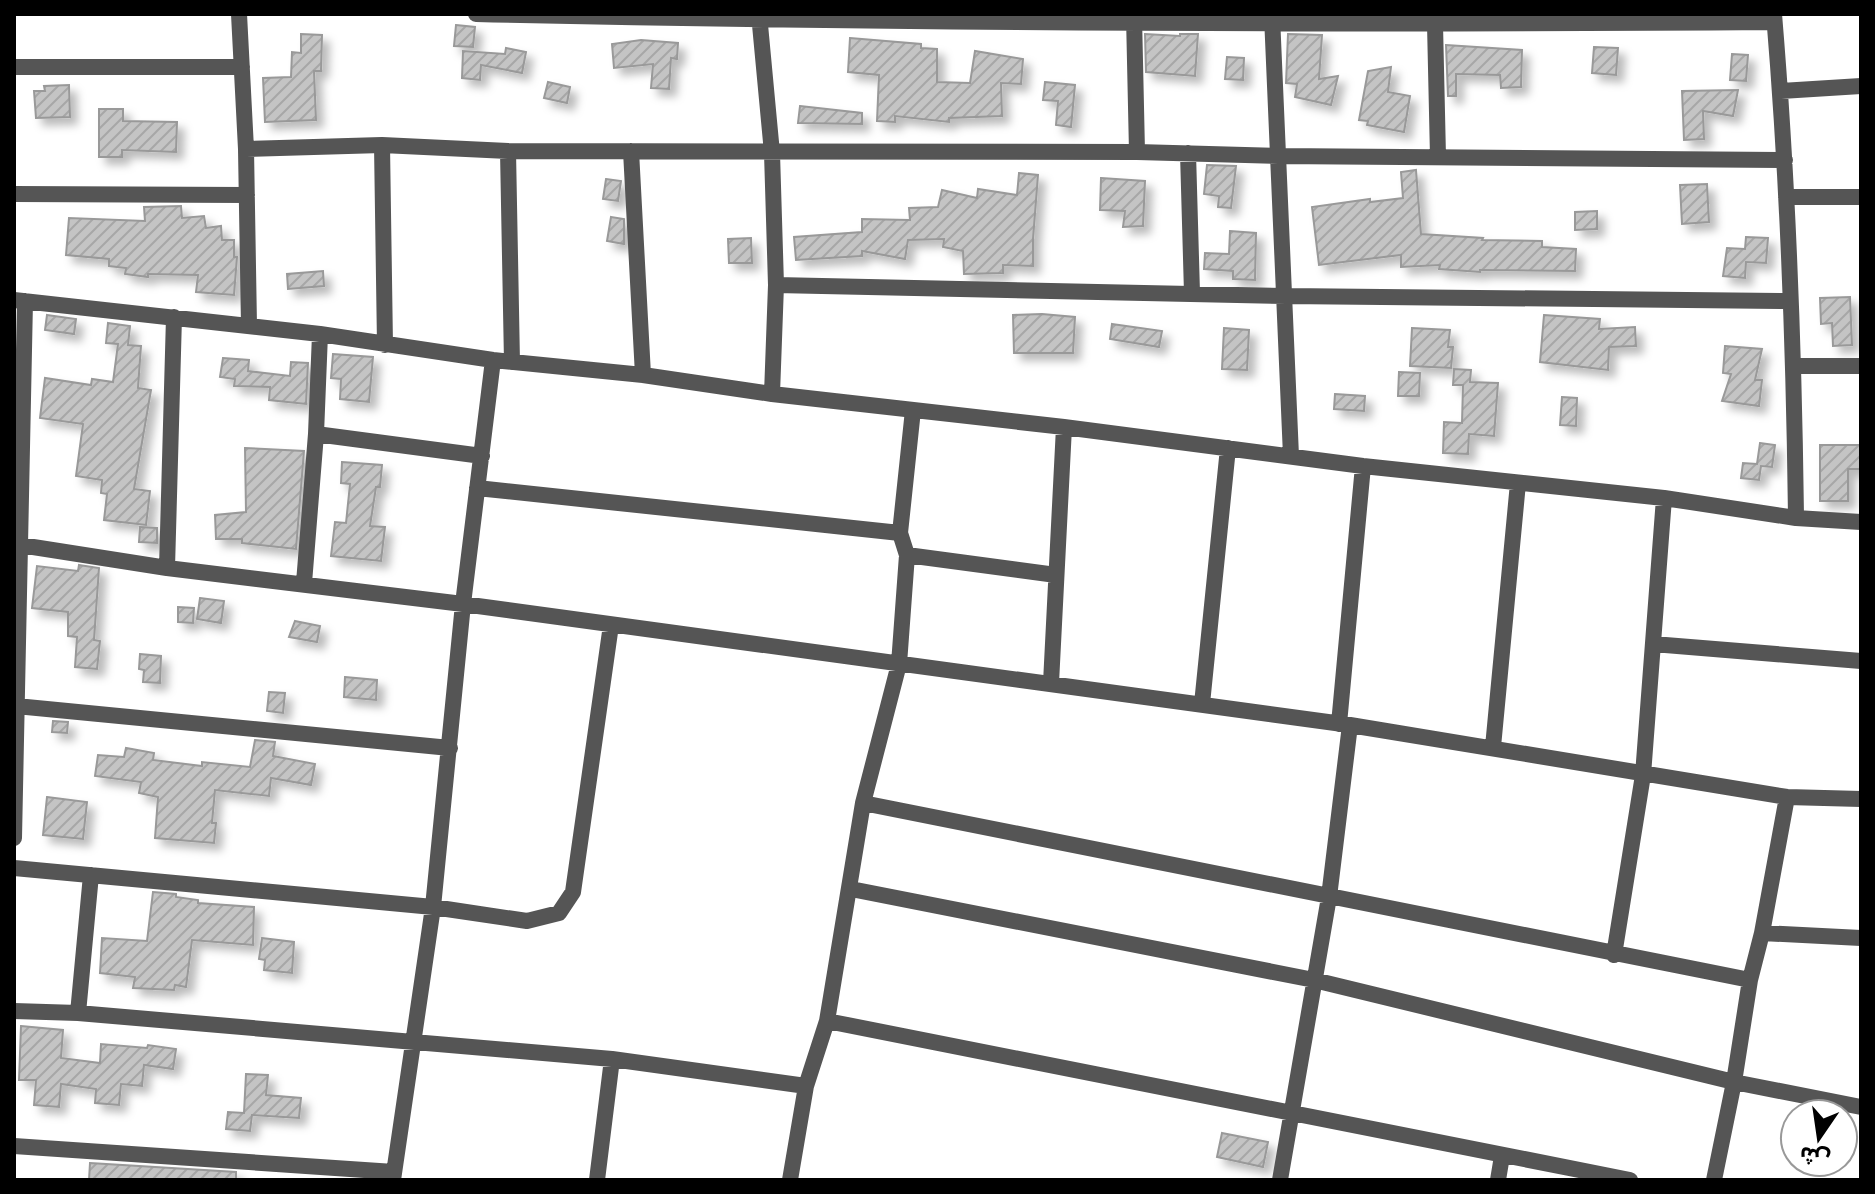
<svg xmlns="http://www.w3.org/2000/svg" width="1875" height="1194" font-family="Karla,'Noto Sans Arabic',sans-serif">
	<defs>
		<pattern id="building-hatch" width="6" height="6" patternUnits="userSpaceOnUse" patternTransform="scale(2)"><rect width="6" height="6" fill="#c4c4c4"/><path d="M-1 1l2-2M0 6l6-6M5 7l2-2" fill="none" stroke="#a7a7a7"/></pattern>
		<filter id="shadow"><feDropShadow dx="7" dy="7" stdDeviation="4" flood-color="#0004"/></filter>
	</defs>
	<rect width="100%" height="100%" fill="#fff"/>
	<!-- building -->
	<path fill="url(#building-hatch)" stroke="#999" stroke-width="2" filter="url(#shadow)" d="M456 25 475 27 473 47 454 46Z
		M301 34 322 35 321 71H314L316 120 265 122 263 78 291 77 292 52 301 53Z
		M1145 34 1180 36V34H1198L1195 76 1146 72Z
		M1288 34 1322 35 1319 79 1338 76 1331 105 1295 97 1297 84 1286 83Z
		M850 38 921 44V48L937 49V82L970 83 975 51 1023 59 1021 84 1001 83 1002 116 949 118V122L895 116V122L877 121 879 75 848 72Z
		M641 40 678 43 677 59 671 58 669 89 651 88 653 64 614 68 612 44Z
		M1446 45 1522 50 1521 87 1501 88 1500 75 1456 74V96H1448Z
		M1594 47 1618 48 1616 75 1592 73Z
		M506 48 526 52 522 73 481 65 480 80 462 78 463 51 505 54Z
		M1732 54 1748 55 1746 81 1730 80Z
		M1227 57 1244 58 1243 80 1225 79Z
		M1391 67 1388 92 1410 96 1404 132 1367 125 1368 121 1359 120 1368 71Z
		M548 82 570 87 567 103 544 98Z
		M1045 82 1075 85 1071 127 1056 125 1058 101 1043 100Z
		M69 85 70 117 36 118 34 91H45L44 86Z
		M1738 90 1733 116 1703 111 1704 139 1684 140 1682 91Z
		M800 106 862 113V124L798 123Z
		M99 109H123V121L177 122 176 152 122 150V157H99Z
		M1207 165 1236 166 1231 208 1218 207 1219 196 1204 194Z
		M1416 170 1421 234 1483 238 1482 240 1542 241V247L1576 249 1575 271 1480 270V272L1439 269 1440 265 1401 267V255L1319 265 1312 207 1370 199V202L1403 198 1401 172Z
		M1019 173 1038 175 1033 239V266L1003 265V273L964 274 963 251 943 247 944 239 908 240 905 259 862 251V256L796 260 794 237 862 232V219L910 220 909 208 938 207 942 190 977 198 978 189 1017 195Z
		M1101 178 1145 181 1143 226 1123 227 1125 211 1100 210Z
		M606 179 621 181 618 201 603 199Z
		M1707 184 1709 222 1682 224 1680 185Z
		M181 206 182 218 204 216 206 228 221 226 222 240H234V257H237L234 295 196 292 198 275 148 274V277L125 274 126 268 109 266V259L66 255 69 218 145 221 144 207Z
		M1597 211V229L1575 230V212Z
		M611 217 624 219V244L607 241Z
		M1230 231 1256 233 1255 280 1233 279V271L1204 269 1205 253 1229 254Z
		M1746 237 1768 238 1766 263 1746 262 1745 278 1723 276 1727 248 1745 249Z
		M751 238 752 263H729L728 239Z
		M323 271 324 286 288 289 287 274Z
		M1850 297 1852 345 1833 346 1832 323 1821 324 1820 298Z
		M1042 314 1075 317 1073 353H1014L1013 315Z
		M47 315 76 319 74 334 45 330Z
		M1544 315 1600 319 1599 329 1635 327 1636 346 1609 347 1608 370 1540 362Z
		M108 323 130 326 128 345 141 346 138 388 151 390 134 489 150 491 146 525 104 520 107 494 101 493 102 480 76 476 83 424 40 418 45 378 91 385 92 379 113 382 118 344 106 343Z
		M1112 324 1162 331 1159 347 1110 339Z
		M1224 328 1249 330 1247 370 1222 369Z
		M1412 328 1450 330 1448 347H1453L1451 368 1410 366Z
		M1725 346 1762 349 1755 380H1762L1759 406 1722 401 1731 374 1723 373Z
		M333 354 373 357 369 402 340 399 341 379 331 378Z
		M223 358 249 360 248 371 290 376 291 362 308 363 306 404 269 400 270 387 234 386 235 379 220 377Z
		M1454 369 1471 370 1470 382 1498 383 1494 436 1469 434 1468 454 1443 453 1444 422 1462 423 1463 385H1453Z
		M1399 372 1420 373 1419 396H1398Z
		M1335 394 1365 396 1364 411 1334 409Z
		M1562 397 1577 398 1576 426 1560 425Z
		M1760 443 1775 445 1772 467 1761 466 1759 480 1741 478 1743 463 1757 464Z
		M1820 445H1861V469H1848V501H1820Z
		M245 448 304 451 296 549 242 543V539H216L215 515 246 512Z
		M342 462 382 465 380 487H376L370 526 385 527 381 561 331 556 335 522 346 523 350 484 341 483Z
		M140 527 157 528V543L139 542Z
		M79 565 99 568 94 640 100 641 97 669 75 667 77 637 68 636V612L32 608 37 566 78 571Z
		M200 598 224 601 221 623 197 619Z
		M178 607 194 608 193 623 178 622Z
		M295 621 320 626 317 642 289 637Z
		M140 654 161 656 160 683 143 682 144 670 139 669Z
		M345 677 377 680 376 700 344 697Z
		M269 692 285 693 283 713 267 711Z
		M53 721 68 722 67 733 52 732Z
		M255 740 275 742 273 756 315 764 311 785 271 778 269 796 215 790 212 823H216L214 843 155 838 158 797 139 793 141 782 95 776 98 755 124 757 126 748 154 753 153 760 202 766V762L250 767Z
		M47 797 87 802 83 839 43 835Z
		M153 892 176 894V897L198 900V903L254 907 253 945 192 940 186 987 175 985 174 990 133 988 135 977 100 973 102 938 147 941Z
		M262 938 294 942 292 973 264 970 265 960 259 959Z
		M21 1026 63 1030 61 1058 100 1063 101 1044 147 1048 148 1045 176 1049 173 1069 144 1065 142 1086 121 1084 119 1105 95 1103 96 1089 61 1084 59 1107 34 1105 36 1080H19Z
		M246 1074 268 1075 266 1095 301 1098 299 1118 252 1115 250 1131 226 1129 228 1112 244 1113Z
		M1222 1133 1268 1142 1263 1167 1217 1157Z
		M90 1163 236 1172V1180H89Z"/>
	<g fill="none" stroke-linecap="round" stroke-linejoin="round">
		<!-- street -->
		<path stroke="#555" stroke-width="16" d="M239 14 246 149 249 326
			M476 14C909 24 1341 25 1774 22
			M759 14 772 153 776 285 772 394
			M1774 14C1788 182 1794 349 1796 518
			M1134 16 1137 152
			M1272 16 1291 456
			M1435 24 1438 157
			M14 67H242
			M1781 91 1861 86
			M382 145 385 345
			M246 149 382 145 508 151 1137 152 1278 156 1785 160
			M508 151 512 362
			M631 151 643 375
			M1188 153 1192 293
			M14 194 247 195
			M1786 197H1861
			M776 285 1286 296 1790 301
			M14 300 320 334 493 360 643 375 772 394 1064 427 1363 466 1664 498 1796 518 1861 522
			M1794 366H1861
			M316 434 482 456
			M477 488 900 533
			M14 544 167 568 463 604 1350 725 1787 797 1861 799
			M907 555 1056 575
			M167 568 174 317
			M304 583 316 434 320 334
			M1653 644 1861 661
			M1051 683 1064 427
			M1202 704 1228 448
			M16 706 450 748
			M1339 724 1363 466
			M1493 747 1518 483
			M863 803 1750 980
			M14 838 25 301
			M14 868 433 907 527 921 559 913 573 892 611 625
			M851 889 1314 980 1734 1082 1861 1107
			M1762 933 1861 938
			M1614 955 1643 775 1664 498
			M14 1011 78 1013 612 1059 806 1086
			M78 1013 91 875
			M827 1021 1630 1180
			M14 1146 394 1172
			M393 1180 433 907 463 604 493 360
			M597 1180 612 1059
			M790 1180 806 1086 827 1021 863 803 899 664 907 555 900 533 913 410
			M1280 1180 1329 897 1350 725
			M1498 1180 1502 1156
			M1714 1180 1734 1082 1750 980 1762 933 1787 797"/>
	</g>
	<!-- border -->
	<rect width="1875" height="1194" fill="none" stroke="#000000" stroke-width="32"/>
	<!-- north arrow -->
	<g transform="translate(1819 1138) rotate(193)"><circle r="38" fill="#ffffff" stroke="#999999" stroke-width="2"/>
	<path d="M0-6L14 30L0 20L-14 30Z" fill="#000000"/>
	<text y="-12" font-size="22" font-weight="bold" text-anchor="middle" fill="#000000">ش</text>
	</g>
</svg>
